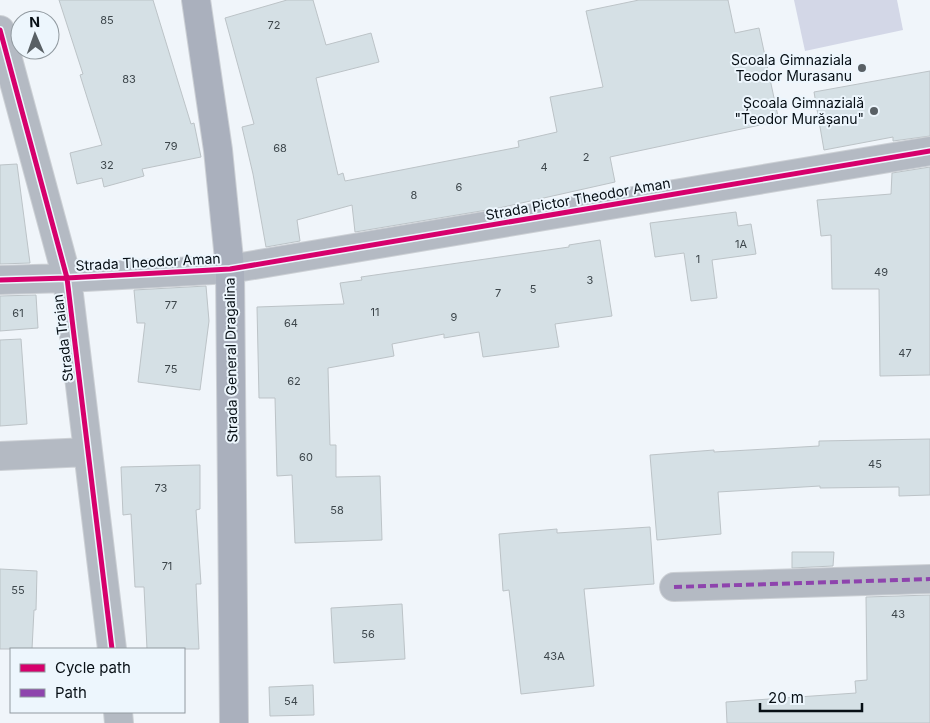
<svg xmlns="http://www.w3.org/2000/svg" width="930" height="723" font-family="Inter,sans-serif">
	<rect width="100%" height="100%" fill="#f0f5fa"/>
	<!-- green -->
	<path fill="#d3d7e7" d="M794 0H897L903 30 805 51Z"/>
	<!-- building -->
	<path fill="#d5e0e5" stroke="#bcc3c7" d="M59 0H153L191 124 194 123 201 157 142 169 144 176 104 187 102 178 77 184 70 153 102 145 80 75 83 74Z
		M287 0H313L326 45 371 33 379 62 316 78 338 175 343 173 345 181 519 147 518 141 557 132 550 97 603 87 586 11 639 0H728L735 33 759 28 779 121 610 157 615 182 499 208 355 232 352 205 297 220 300 241 266 247 253 174 242 127 254 124 225 18Z
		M930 71V136L893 141V137L824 150 814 92Z
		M17 164 30 263 0 264V165Z
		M930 167V375L880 376 879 289H832L831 235 821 236 817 200 891 194 892 173Z
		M736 212 738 226 751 224 756 254 712 260 717 298 691 301 684 253 655 257 650 223Z
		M600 240 612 316 555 324 559 347 483 357 479 332 444 338V334L392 344 394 356 328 368 330 445H336V477L380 476 382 540 295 543 292 475 277 476 275 398H259L257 307 344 304 340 283 362 280 361 277 569 247V245Z
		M206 286 209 321 200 390 138 382 145 323H137L134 290Z
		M36 295 38 328 0 331V296Z
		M21 339 27 424 0 426V340Z
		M930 439V495L899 496V487L820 488V486L718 492 721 534 657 540 650 455 714 450V452L819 446V441Z
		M200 465V509L196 510 201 584H196L199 649H147L144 587H135L131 514 123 515 121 467Z
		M650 527 654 584 584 589 594 686 521 694 509 590 503 591 499 534 557 529V533Z
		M792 552H834L833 566 792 568Z
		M0 569 37 571 36 610H34L32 649H0Z
		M930 595V723H727L726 702 856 693 855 681 867 680 866 597Z
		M402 604 405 659 334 663 331 608Z
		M313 685 314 715 270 716 269 687Z"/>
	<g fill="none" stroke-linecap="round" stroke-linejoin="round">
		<!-- minor casing -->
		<g stroke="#ccd0d5" stroke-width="30">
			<path id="minor" d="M0 30 67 278 112 649
				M0 280 67 278 230 269 930 151
				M0 456 88 452
				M674 587 930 579
				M118 712 119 723"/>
		</g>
		<!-- major casing -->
		<g stroke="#ccd0d5" stroke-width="30">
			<path id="major" d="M196 0 218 150 230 269 234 723"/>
		</g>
		<!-- minor -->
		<use href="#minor" stroke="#b4bac3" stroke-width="28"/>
		<!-- major -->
		<use href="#major" stroke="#aab0bd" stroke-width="28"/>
		<!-- quiet -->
		<path stroke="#8e44ad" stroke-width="4" stroke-dasharray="8 4" stroke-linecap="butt" d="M674 587 930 579"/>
		<!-- cycleway casing -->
		<g stroke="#edf6fd" stroke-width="8">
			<path id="cycleway" d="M0 30 67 278 112 649
				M0 280 67 278 230 269 930 151"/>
		</g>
		<!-- cycleway -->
		<use href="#cycleway" stroke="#d6006c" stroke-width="5"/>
	</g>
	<!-- markers -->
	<g fill="#596065" stroke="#edf6fd" stroke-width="2">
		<circle cx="862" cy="68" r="5"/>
		<circle cx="874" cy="111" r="5"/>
	</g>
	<g text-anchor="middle" stroke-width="4" stroke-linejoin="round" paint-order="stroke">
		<!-- number labels -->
		<g font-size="11" fill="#3d464b">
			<text x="107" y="24">85</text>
			<text x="274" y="29">72</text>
			<text x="129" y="83">83</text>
			<text x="171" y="150">79</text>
			<text x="280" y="152">68</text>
			<text x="586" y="161">2</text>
			<text x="107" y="169">32</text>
			<text x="544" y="171">4</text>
			<text x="459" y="191">6</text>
			<text x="414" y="199">8</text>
			<text x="741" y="248">1A</text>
			<text x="698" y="263">1</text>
			<text x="881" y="276">49</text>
			<text x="590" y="284">3</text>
			<text x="533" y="293">5</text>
			<text x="498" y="297">7</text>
			<text x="171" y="309">77</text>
			<text x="375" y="316">11</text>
			<text x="18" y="317">61</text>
			<text x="454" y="321">9</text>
			<text x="291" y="327">64</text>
			<text x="905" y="357">47</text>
			<text x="171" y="373">75</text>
			<text x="294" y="385">62</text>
			<text x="306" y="461">60</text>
			<text x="875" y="468">45</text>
			<text x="161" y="492">73</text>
			<text x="337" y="514">58</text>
			<text x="167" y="570">71</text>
			<text x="18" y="594">55</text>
			<text x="898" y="618">43</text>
			<text x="368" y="638">56</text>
			<text x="554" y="660">43A</text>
			<text x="291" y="705">54</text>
		</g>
		<!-- poi labels -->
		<g font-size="14" fill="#070f15" stroke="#edf6fd" text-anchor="end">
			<text x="852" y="65">Scoala Gimnaziala<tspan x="852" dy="16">Teodor Murasanu</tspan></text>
			<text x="864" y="108">Școala Gimnazială<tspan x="864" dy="16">"Teodor Murășanu"</tspan></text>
		</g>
		<!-- street labels -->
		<g font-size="14" fill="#070f15" stroke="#edf6fd">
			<text transform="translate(578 199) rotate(-10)" y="5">Strada Pictor Theodor Aman</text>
			<text transform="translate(148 262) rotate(-3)" y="5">Strada Theodor Aman</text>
			<text transform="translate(63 338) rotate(-97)" y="5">Strada Traian</text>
			<text transform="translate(231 360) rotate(-91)" y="5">Strada General Dragalina</text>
		</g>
	</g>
	<!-- legend -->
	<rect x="10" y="648" width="175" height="65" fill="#edf6fd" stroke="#919aa0"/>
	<rect x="20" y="664" width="25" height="8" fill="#d6006c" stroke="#919aa0"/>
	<text x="55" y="673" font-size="15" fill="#070f15">Cycle path</text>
	<rect x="20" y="689" width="25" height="8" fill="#8e44ad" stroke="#919aa0"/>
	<text x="55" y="698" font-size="15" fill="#070f15">Path</text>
	<!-- north arrow -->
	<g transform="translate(35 35) rotate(358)"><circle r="24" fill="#edf6fd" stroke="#919aa0"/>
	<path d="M0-4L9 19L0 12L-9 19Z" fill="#596065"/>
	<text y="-8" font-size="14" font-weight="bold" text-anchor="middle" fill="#070f15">N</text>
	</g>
	<!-- scale -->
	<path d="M760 703v8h102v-8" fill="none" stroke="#070f15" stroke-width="2.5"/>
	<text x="768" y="703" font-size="15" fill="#070f15" stroke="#edf6fd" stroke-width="4" paint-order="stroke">20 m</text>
</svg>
